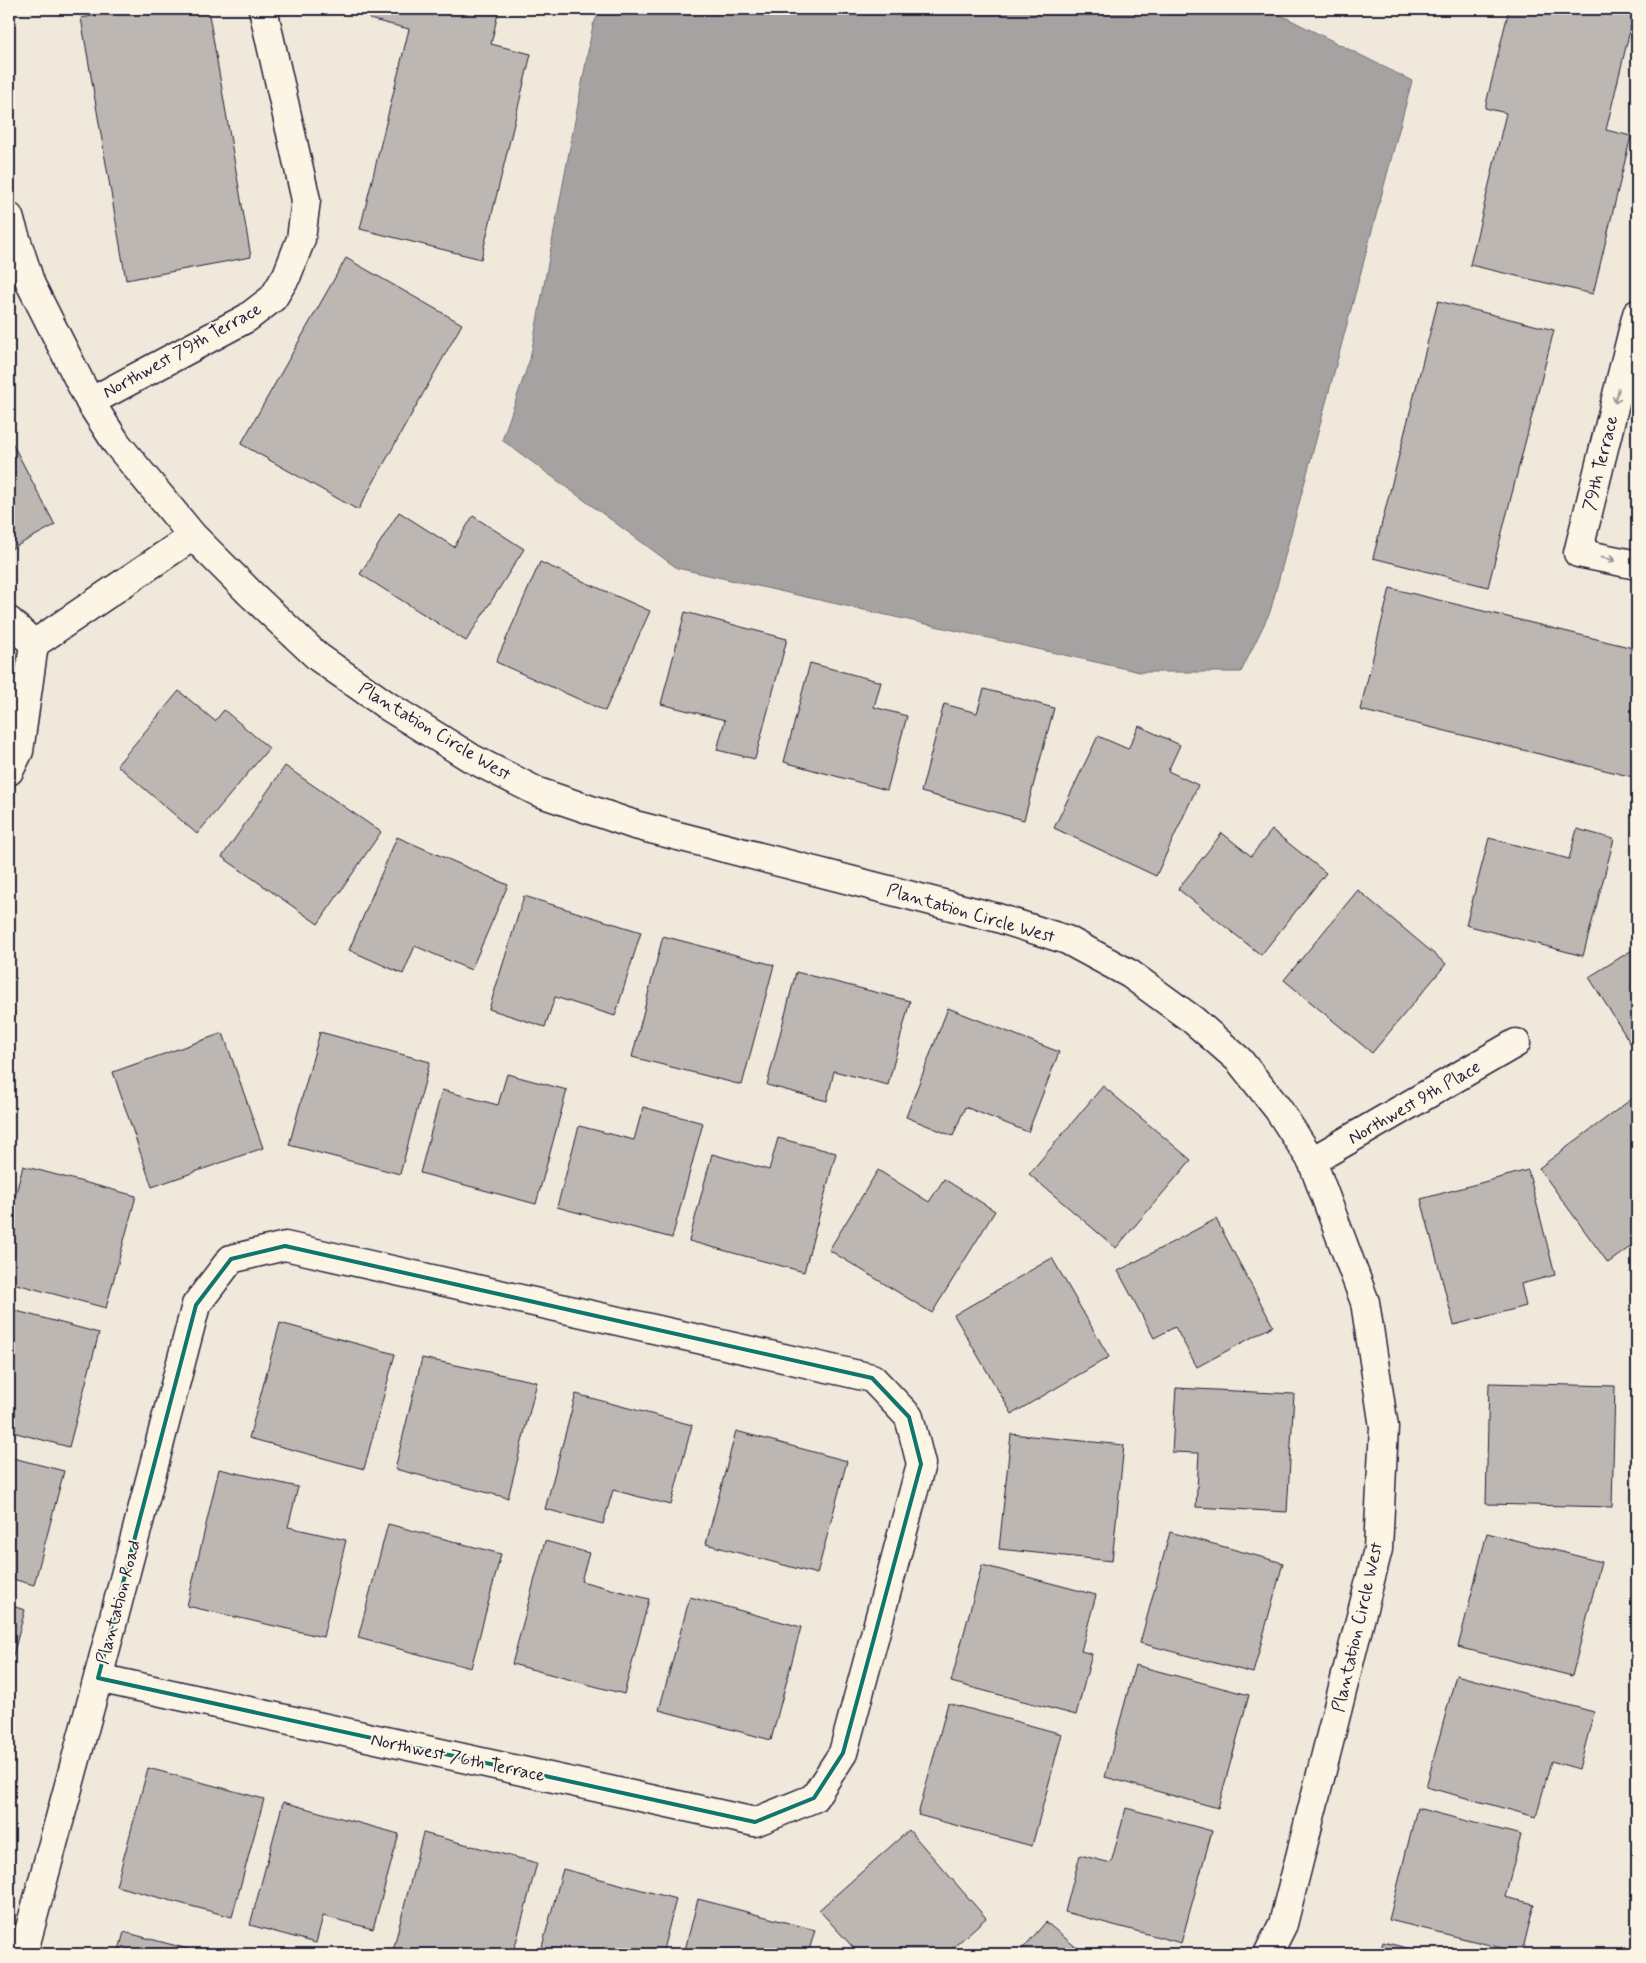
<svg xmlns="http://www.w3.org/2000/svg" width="1646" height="1963" font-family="Mynerve,sans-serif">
	<rect width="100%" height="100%" fill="#efe8db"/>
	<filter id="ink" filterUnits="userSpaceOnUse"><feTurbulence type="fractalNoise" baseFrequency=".02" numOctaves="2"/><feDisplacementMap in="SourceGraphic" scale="10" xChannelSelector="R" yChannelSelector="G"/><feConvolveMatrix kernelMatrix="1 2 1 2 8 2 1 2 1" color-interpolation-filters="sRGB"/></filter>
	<g filter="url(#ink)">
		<!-- water -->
		<path fill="#a6a2a2" stroke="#716f79" d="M601 9H1269L1412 81 1270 612 1241 672H1140L677 568 502 440 530 359 593 25Z"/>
		<!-- building -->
		<path fill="#bcb7b3" stroke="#22223b" d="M132 9H208L251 257 126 280 81 18Z
			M372 9H499L491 44 531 54 481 259 360 229 409 29 369 19Z
			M1509 9H1635L1606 130 1631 136 1593 294 1470 265 1506 113 1485 108Z
			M346 258 462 324 358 510 241 444Z
			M1438 301 1554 330 1488 587 1373 558Z
			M9 437 55 525 9 550Z
			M399 512 454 547 473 516 524 549 466 641 360 574Z
			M540 562 650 611 605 711 496 662Z
			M1390 588 1637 649V778L1360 710Z
			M685 612 787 639 755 759 717 750 725 720 661 704Z
			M810 663 881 682 874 707 907 716 887 790 784 762Z
			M984 689 1054 708 1024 820 921 792 944 704 977 713Z
			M179 691 215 721 224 710 269 748 197 834 117 765Z
			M1139 726 1180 745 1168 771 1198 785 1156 876 1054 828 1098 736 1128 749Z
			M285 766 381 832 318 924 222 857Z
			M1577 829 1614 839 1583 956 1466 925 1489 838 1569 859Z
			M1272 830 1326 873 1261 955 1178 889 1222 833 1251 856Z
			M397 837 508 885 471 970 415 946 403 974 349 950Z
			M1358 890 1446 964 1372 1053 1284 980Z
			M524 896 641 932 615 1016 555 997 545 1027 489 1009Z
			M663 936 774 965 742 1085 632 1057Z
			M1637 947V1054L1589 977Z
			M796 972 910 1001 888 1085 834 1071 827 1101 767 1085Z
			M948 1008 1059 1052 1028 1132 965 1107 953 1136 906 1117Z
			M320 1032 430 1062 400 1174 289 1145Z
			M223 1033 263 1148 152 1187 113 1072Z
			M507 1074 567 1090 536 1204 420 1173 442 1090 498 1105Z
			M1103 1086 1191 1160 1116 1248 1029 1174Z
			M1637 1095V1242L1608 1263 1539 1168Z
			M643 1107 703 1123 672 1238 557 1207 579 1126 634 1140Z
			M778 1138 836 1153 804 1272 689 1241 712 1154 769 1170Z
			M23 1166 136 1196 106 1308 9 1282V1220Z
			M878 1170 929 1202 944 1179 995 1211 932 1313 829 1250Z
			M1528 1170 1555 1275 1521 1284 1526 1306 1454 1325 1421 1199Z
			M1216 1219 1273 1326 1197 1367 1175 1327 1154 1338 1118 1271Z
			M1052 1258 1109 1357 1012 1414 954 1315Z
			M9 1309 99 1333 69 1447 9 1431Z
			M280 1323 395 1354 364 1469 249 1438Z
			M422 1358 537 1382 508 1498 395 1469Z
			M1489 1383 1615 1386 1612 1507 1486 1504Z
			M1176 1388 1294 1394 1287 1512 1196 1507 1199 1453 1172 1452Z
			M576 1394 692 1425 671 1505 613 1490 603 1524 545 1509Z
			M736 1431 847 1461 817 1574 706 1544Z
			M1011 1434 1124 1445 1112 1561 999 1549Z
			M9 1457 64 1471 34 1585 9 1578Z
			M219 1469 298 1487 288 1527 346 1540 323 1637 187 1606Z
			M388 1524 501 1554 471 1668 358 1638Z
			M1170 1532 1283 1563 1253 1673 1140 1643Z
			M1487 1533 1601 1562 1572 1676 1458 1647Z
			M545 1541 589 1553 581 1581 649 1599 624 1694 512 1664Z
			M982 1565 1096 1595 1081 1651 1092 1654 1076 1715 951 1682Z
			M690 1597 801 1627 771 1740 659 1710Z
			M9 1605 25 1610 9 1671Z
			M1135 1665 1249 1695 1218 1808 1105 1777Z
			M1456 1675 1594 1712 1579 1769 1551 1761 1536 1817 1426 1787Z
			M948 1703 1062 1734 1032 1846 918 1815Z
			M148 1768 264 1799 232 1917 116 1886Z
			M283 1802 399 1834 373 1929 323 1916 316 1943 250 1925Z
			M1126 1808 1212 1831 1181 1943 1065 1912 1080 1855 1111 1863Z
			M1417 1808 1521 1835 1505 1897 1534 1904 1522 1953 1389 1920Z
			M909 1830 986 1918 946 1954H859L819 1910Z
			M423 1833 537 1863 513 1954H410L393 1950Z
			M563 1869 676 1899 662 1954H540Z
			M698 1899 815 1930 808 1954H684Z
			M1046 1922 1084 1954H1018Z
			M124 1932 207 1954H118Z
			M1383 1942 1431 1954H1380Z"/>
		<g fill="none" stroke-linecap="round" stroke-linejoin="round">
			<!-- minor casing -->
			<g stroke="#22223b" stroke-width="31">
				<path id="minor" d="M9 217 31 285 90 402 117 444 193 536 252 595 318 657 389 707 471 758 538 792 635 825 998 918 1067 940 1130 974 1193 1020 1239 1060 1278 1109 1312 1161 1365 1302 1384 1427 1378 1549 1283 1924 1268 1954
					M1637 314 1578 553 1637 565
					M90 402 247 318 273 298 287 275 301 239 306 200 263 9
					M9 621 34 644 19 751 9 771
					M34 644 193 536
					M1312 1161 1516 1043
					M23 1954 98 1678 196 1305 231 1259 285 1246 872 1378 909 1417 921 1464 843 1753 814 1798 755 1822 98 1678"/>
			</g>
			<!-- minor -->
			<use href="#minor" stroke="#fcf5e5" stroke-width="28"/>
		</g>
		<!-- one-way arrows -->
		<defs><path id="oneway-shaft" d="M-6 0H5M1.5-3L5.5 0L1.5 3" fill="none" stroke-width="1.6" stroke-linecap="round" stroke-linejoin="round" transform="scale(1.25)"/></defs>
		<g stroke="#9a9698">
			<use href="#oneway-shaft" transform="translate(1617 396) rotate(104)"/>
			<use href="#oneway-shaft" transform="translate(1608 559) rotate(12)"/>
		</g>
	</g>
	<!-- marked area -->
	<path fill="none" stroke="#0f766e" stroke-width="4" stroke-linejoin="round" d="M285 1246 872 1378 909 1417 921 1464 843 1753 814 1798 755 1822 98 1678 196 1305 231 1259Z"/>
	<g text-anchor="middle" stroke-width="4" stroke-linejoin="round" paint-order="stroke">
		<!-- street labels -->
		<g font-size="18" fill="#22223b" stroke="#fcf5e5">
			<text transform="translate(182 350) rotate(-29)" y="6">Northwest 79th Terrace</text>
			<text transform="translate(1600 463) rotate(-76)" y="6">79th Terrace</text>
			<text transform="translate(435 731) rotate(31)" y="6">Plantation Circle West</text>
			<text transform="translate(971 913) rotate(16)" y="6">Plantation Circle West</text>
			<text transform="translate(1414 1102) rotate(-30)" y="6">Northwest 9th Place</text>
			<text transform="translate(118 1602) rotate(-75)" y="6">Plantation Road</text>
			<text transform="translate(1357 1627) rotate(-77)" y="6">Plantation Circle West</text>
			<text transform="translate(458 1757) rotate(12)" y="6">Northwest 76th Terrace</text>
		</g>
	</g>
	<!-- margin -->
	<rect width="1646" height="1963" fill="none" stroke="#fcf5e5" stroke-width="30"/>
	<rect x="15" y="15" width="1616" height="1933" fill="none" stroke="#22223b" stroke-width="2" filter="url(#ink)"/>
</svg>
